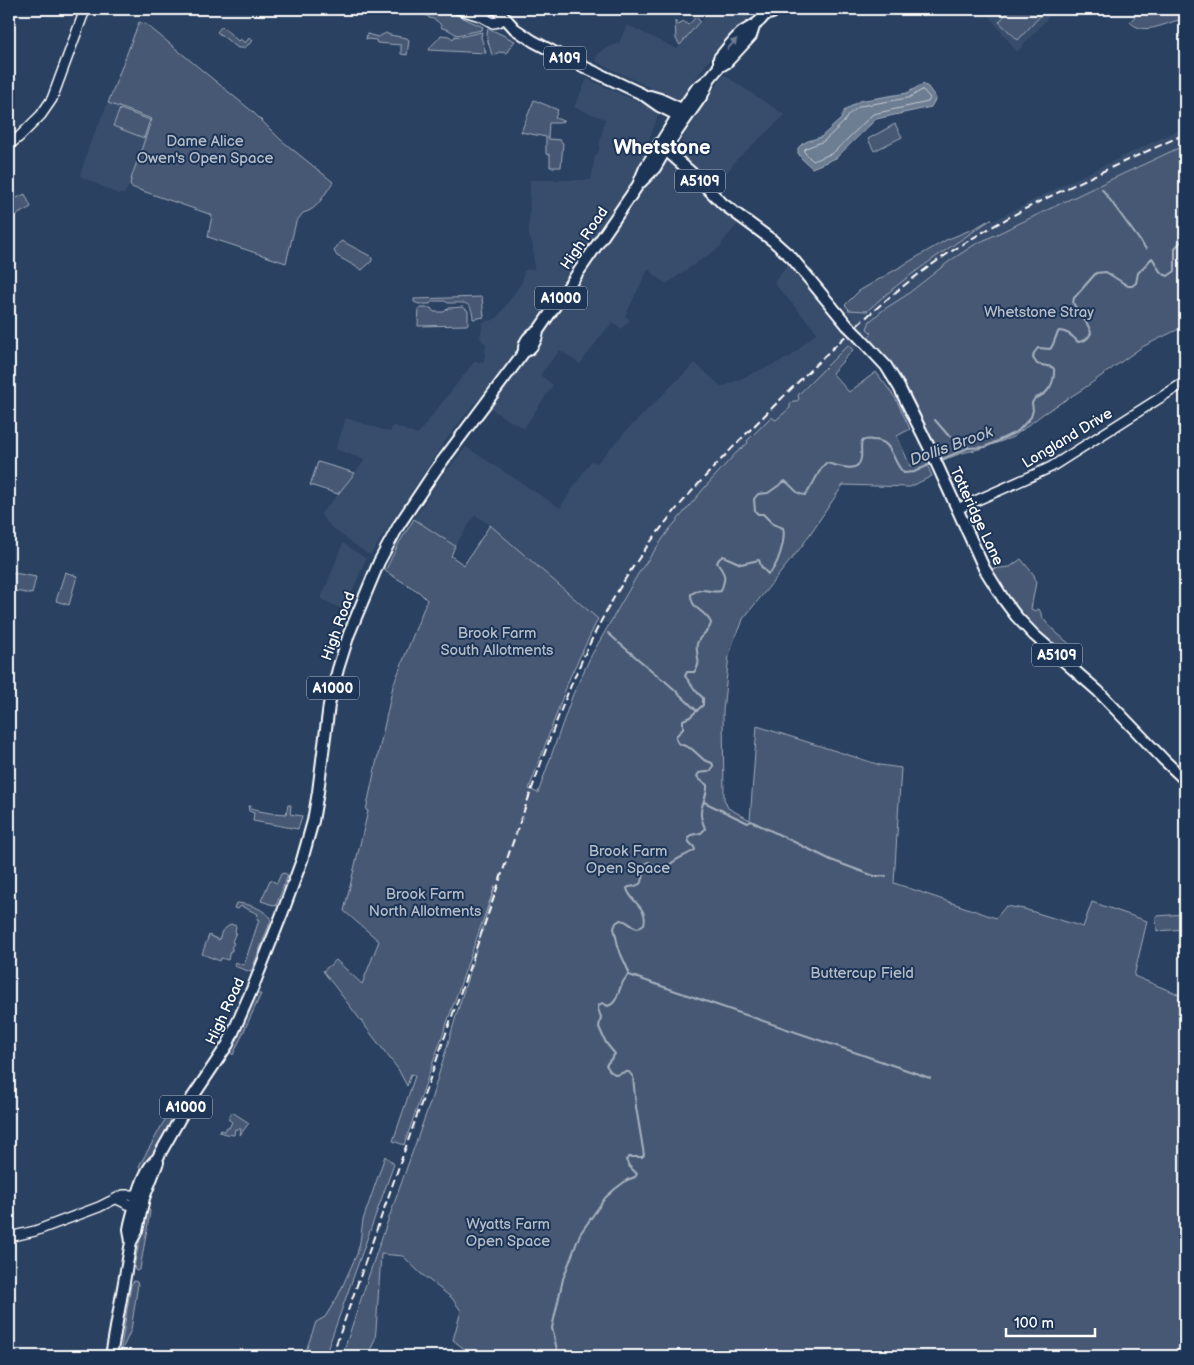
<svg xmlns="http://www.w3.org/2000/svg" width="1194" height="1365" font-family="'Balsamiq Sans',sans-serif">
	<rect width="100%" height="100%" fill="#2a4161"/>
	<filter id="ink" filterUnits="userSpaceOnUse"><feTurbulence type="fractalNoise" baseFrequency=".02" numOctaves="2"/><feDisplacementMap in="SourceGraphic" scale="10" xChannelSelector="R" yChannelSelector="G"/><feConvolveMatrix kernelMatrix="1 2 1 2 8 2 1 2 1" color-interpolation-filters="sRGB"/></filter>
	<g filter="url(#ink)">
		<!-- built -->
		<path fill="#394e6c" d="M712 9H757L712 56 684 95 680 98 676 99 665 95 595 61 598 54 604 49 619 43 627 25 677 49Z
			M984 9H1056L1017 52Z
			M724 75 785 115 734 162 730 169 714 185 679 152V145L697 114Z
			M587 79 657 110 659 113 649 140 658 151 695 181 724 213 739 222 721 244 723 245 666 284 648 269 625 316 630 320 621 329 613 322 604 332 580 364 560 350 540 375 553 385 524 428 508 420 478 399 446 440 427 468 371 554H367L330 526 321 515 322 512 335 498 365 460 336 449 346 418 390 432 393 425 417 435 474 362H484L486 344 480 338 483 322 493 320 498 317 522 282 524 270 534 269 533 245 529 236V232L530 180H591L595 156 598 153 605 119 574 107Z
			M108 103 152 119 130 184 124 194H118L80 176 90 143Z
			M1185 127V145L1112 179 1041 214 1013 226 987 240 868 337 844 308 862 292 983 226 1075 179Z
			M792 258 847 325 858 345 644 565 627 591 609 625 598 619 490 525 475 515 455 546 414 519 441 477 466 447 560 508 591 461 597 463 628 429 695 363 722 387 790 357 817 332 774 283Z
			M343 543 366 559 344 610 321 599Z"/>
		<!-- green -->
		<path fill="#465975" stroke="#a2acba" d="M419 9H444L483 27 482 30 457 35 449 30 442 28C440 22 435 19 429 18L428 16 424 15 423 13H418Z
			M1011 9H1036L1042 14 1018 40 999 22Z
			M1141 9H1185V20L1180 22 1179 20C1163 24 1143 36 1130 22Z
			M696 17 700 21 680 45 676 39 675 21 679 25 683 21 688 25Z
			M139 22 147 25 253 112 281 140 333 182C325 193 318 210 303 213L296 222 286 263 208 237 212 215 131 187 130 184 132 176 152 119 108 103Z
			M222 26 238 41 240 39 245 43 250 37 253 41 244 48H238L217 32Z
			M488 28 515 41 508 50 507 53 499 52 492 56C490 45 485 39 488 28Z
			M482 32 481 37 486 53 429 50C432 43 438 41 441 35L449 36 453 39 455 36 459 37Z
			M386 33 390 35 407 38 409 40 407 55 401 54V45L377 43 376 40 366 39 367 34 378 37Z
			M534 100 558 110 555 118 564 121 559 123H549L548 139 561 140V142L563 143 561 167H550V155L546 154V137L521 132Z
			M120 109 150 120 144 138 113 126Z
			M895 124 902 137 874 151 868 139Z
			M1185 145V326L1142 347 1083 389 1043 414 1013 437 983 448 962 453 943 460 909 392 895 370 868 337 872 333 867 329 870 321 883 310 905 296 951 260 974 245 1112 179Z
			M25 194 31 207 9 219V202Z
			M991 219H992C949 248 905 276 867 311L848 310 849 309 845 305 859 291 946 240 975 228Z
			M342 241 370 256 372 258V261L362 270 337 256 334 251 339 243Z
			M482 297 484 317 473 319C472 300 464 303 448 303L445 301H433L430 304H419L414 302V299Z
			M463 307 468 311V323L467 325 418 326 419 309 420 308H431L434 312H444L448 308Z
			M848 345 853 350 832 373 849 392 876 372 896 399 910 429 897 436 910 466 925 460 932 476 910 487 843 485 802 546 743 619 740 628 735 637 729 655 723 711 724 799 728 808 750 820 757 726 880 765 901 768 894 883 996 918 1006 906 1024 909 1083 927 1092 902 1147 921 1134 976 1185 997V1356H473L453 1340 461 1311 452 1298 420 1273 403 1256 381 1254 376 1330 375 1339 368 1356H342L376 1254 431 1100 495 886 404 1145 393 1141 415 1076 411 1074 407 1086 398 1069 323 971 336 960 362 984 379 941 344 911 368 811 366 810 393 686 427 600 419 592 385 571 399 543 414 519 455 546 451 556 464 565 490 525 598 619 570 677 529 789 538 793 573 694 591 656 638 574 669 530 706 486 736 453 748 443 747 441 771 417 776 420 790 408V405L793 401H797L799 399 798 395Z
			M318 462 355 473 338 494 310 485Z
			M1021 559 1034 575 1036 582 1031 609 1035 611 1039 609C1040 611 1041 613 1042 616 1046 625 1064 639 1072 646L1065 653 1054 642 1050 644 1011 604 990 569 1010 567Z
			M9 572 36 577 32 594 9 590Z
			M65 572 77 576 69 605 56 601Z
			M288 805H291L290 814 302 816 298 829 253 821 254 813 249 811 248 806H251L250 808 259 810V811L276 814V813L286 814Z
			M284 873 288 875 276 906 261 901 270 880 277 883 281 874Z
			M236 903C247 903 266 909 271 920L251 972 234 966 235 962 244 965 259 920 257 919 258 914 241 906 238 909 234 908Z
			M1185 914V929L1157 931 1156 916Z
			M231 924 236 926 235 931 236 932 232 942 234 943 231 948H232V951H230L228 960 221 958 220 961 202 954 209 935 219 940 222 931Z
			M258 994H261L233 1055 230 1052 256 995Z
			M232 1112 249 1123 240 1135 241 1129H235L234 1135 226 1134 219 1132 221 1130 224 1131 227 1127 229 1128 232 1122 228 1119Z
			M169 1115 173 1116 174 1119 145 1171 141 1169 139 1166C145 1156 150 1146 156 1136 160 1129 163 1121 169 1115Z
			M385 1156 394 1164 325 1356H300L301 1353 307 1348 316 1322 325 1317 338 1296 357 1254 360 1242 363 1220Z
			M147 1209H149L150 1212 140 1269 137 1271 135 1270 134 1266Z
			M134 1281 137 1282 138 1284 131 1330 120 1354 131 1285Z"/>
		<!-- water -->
		<path fill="#6d7d92" stroke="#a7b1be" d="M923 84 928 87 936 98 931 107 876 119 836 158 812 168 802 159 798 153V148L802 144 808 141 821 137 841 119 844 111 859 101 907 93Z"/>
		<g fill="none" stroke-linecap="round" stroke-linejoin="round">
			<!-- shore -->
			<path stroke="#c5cbd3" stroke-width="1" d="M923 90 930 98 928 102 873 114 833 153 813 161 804 152V150L806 148 824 141 844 122 848 115 860 106 908 98Z"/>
			<!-- stream -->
			<path stroke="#a7b1be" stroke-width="2" d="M1102 189 1146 249
				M935 420 948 435 968 447
				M940 460 968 448 985 447 1018 431 1031 417 1033 410 1032 403 1035 398C1048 395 1055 383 1054 369L1052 367 1037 364 1033 358 1034 353 1038 348 1050 349C1055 344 1054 337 1059 331 1067 331 1073 336 1078 342 1085 341 1088 339 1091 333 1089 323 1078 312 1073 303L1074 298 1096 273 1106 272 1128 286H1132L1136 283 1138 273 1152 258C1158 265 1157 273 1168 276L1175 271V248L1185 237
				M608 633 617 641
				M619 643 663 680
				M665 681 674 689
				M676 691 697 711
				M704 802 748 823 751 821 831 860 874 876H886
				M629 975 930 1078
				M558 1356V1354L552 1328 563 1279 580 1234 605 1198 615 1189 627 1180 635 1177 637 1174 629 1166 626 1160 629 1157H642L644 1155 636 1107 633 1077 629 1072H625L616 1075 610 1071 606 1065 615 1054 606 1043 599 1027 601 1017 598 1009 599 1005 602 1003 608 1006C618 1003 618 990 623 982 625 978 628 976 629 972L619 950 614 928 616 923 620 920C628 920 630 927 638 928L644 924C649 908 629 901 627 888 630 886 633 887 635 886 646 884 643 871 645 864L648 862 658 867H667C674 859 685 856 695 850L694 847 689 842 688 837 691 835 701 833 705 829C704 824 700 818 701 813 701 804 708 795 707 785L699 779 697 776 699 773C705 772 713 773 713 765L712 763 704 760 692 749 678 743 676 739V736L683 729V720L690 717 703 705V698L696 691 685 676 687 672H694C703 663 695 655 697 644 699 635 710 632 711 623 706 610 690 610 691 594 704 585 709 594 721 591 726 577 726 575 717 563L719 559 723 556 741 564 759 560 761 566 768 574C778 568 786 538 783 528L773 524 763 514H758L755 511 754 499 758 494 768 493 785 481C793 486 796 495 805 495 814 486 817 471 826 463 837 465 859 475 861 458 862 452 860 447 862 441 866 439 869 439 873 440 894 440 891 461 904 473L914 472 933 463"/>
			<!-- secondary casing -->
			<g stroke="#fff" stroke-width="12">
				<path id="secondary" d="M457 9 480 16 493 23 498 22 505 18
					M480 16 490 9
					M9 145 19 137 41 115 52 99 83 15 87 9
					M957 509 1036 474 1051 467 1185 382
					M117 1199 127 1204 139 1206
					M9 1237 35 1231 99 1207 123 1195H136L143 1197"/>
			</g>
			<!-- primary casing -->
			<g stroke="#fff" stroke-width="14">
				<path id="primary" d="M497 9 515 29 533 41 565 58 642 94 659 106 685 119
					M765 15 772 13 777 9
					M719 67V58C726 50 733 40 741 33 752 25 762 24 767 9
					M650 96 660 99 688 112
					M659 144 693 174 723 204 772 240 792 258 847 325
					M640 183 655 168 672 139 703 94 710 78 719 67 726 63 751 36 754 27
					M859 337 886 366 899 387 930 449 984 568 1004 600 1016 616 1034 635 1098 691 1164 760 1185 780
					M524 352C523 342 529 335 538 331
					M131 1242 129 1229 130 1224C134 1208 143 1168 157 1159L188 1104 228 1044 253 987 282 914 302 860 313 821 318 792 329 705 338 669 349 634 379 562 399 525 435 471 524 352C532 349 537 340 538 331L638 185 645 168 678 115 696 89 710 78
					M111 1356 131 1242 137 1231 144 1198 158 1162"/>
			</g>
			<!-- secondary -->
			<use href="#secondary" stroke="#1d3557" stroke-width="9"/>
			<!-- primary -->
			<use href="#primary" stroke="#1d3557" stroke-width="10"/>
			<!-- rail -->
			<path stroke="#fff" stroke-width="2" stroke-dasharray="8 4" stroke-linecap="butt" d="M332 1356C385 1206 438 1056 491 906 505 864 520 822 535 780 562 704 591 628 637 561 677 502 727 453 777 403 836 344 896 284 968 241 1035 200 1113 167 1185 134"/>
			<!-- primary-bridge casing -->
			<g stroke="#fff" stroke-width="14" stroke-linecap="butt">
				<path id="primary-bridge" d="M847 325 859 337"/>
			</g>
			<!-- primary-bridge -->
			<use href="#primary-bridge" stroke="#1d3557" stroke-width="10"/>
		</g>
		<!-- one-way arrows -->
		<defs><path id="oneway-solid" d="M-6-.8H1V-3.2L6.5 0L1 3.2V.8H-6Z" transform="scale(1.25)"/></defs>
		<use fill="#6c7c92" href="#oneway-solid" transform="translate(732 44) rotate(-48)"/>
	</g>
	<g text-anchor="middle" stroke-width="4" stroke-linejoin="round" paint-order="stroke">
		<!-- shield labels -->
		<g fill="#1d3557" stroke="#bbc2cd" stroke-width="1">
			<rect x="544" y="46.5" width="42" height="23" rx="4"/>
			<rect x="675" y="169.5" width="50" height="23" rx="4"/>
			<rect x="535" y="286.5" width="52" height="23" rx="4"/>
			<rect x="1032" y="643.5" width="50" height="23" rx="4"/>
			<rect x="307" y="676.5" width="52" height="23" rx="4"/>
			<rect x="160" y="1095.5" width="52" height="23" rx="4"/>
		</g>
		<g font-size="14" font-weight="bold" fill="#fff">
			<text x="565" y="63">A109</text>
			<text x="700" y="186">A5109</text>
			<text x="561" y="303">A1000</text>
			<text x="1057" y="660">A5109</text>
			<text x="333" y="693">A1000</text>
			<text x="186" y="1112">A1000</text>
		</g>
		<!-- park labels -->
		<g font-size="15" fill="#b5bdc8" stroke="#1d3557">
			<text x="205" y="146">Dame Alice<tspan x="205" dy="17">Owen's Open Space</tspan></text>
			<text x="1039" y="317">Whetstone Stray</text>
			<text x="497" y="638">Brook Farm<tspan x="497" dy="17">South Allotments</tspan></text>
			<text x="628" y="856">Brook Farm<tspan x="628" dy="17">Open Space</tspan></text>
			<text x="425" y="899">Brook Farm<tspan x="425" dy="17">North Allotments</tspan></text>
			<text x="862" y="978">Buttercup Field</text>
			<text x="508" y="1229">Wyatts Farm<tspan x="508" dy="17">Open Space</tspan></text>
		</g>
		<!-- street labels -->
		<g font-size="15" fill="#fff" stroke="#1d3557">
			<text transform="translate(584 238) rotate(-56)" y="5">High Road</text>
			<text transform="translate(1067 438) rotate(-31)" y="5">Longland Drive</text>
			<text transform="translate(977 516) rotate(65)" y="5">Totteridge Lane</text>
			<text transform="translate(338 626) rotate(-70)" y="5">High Road</text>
			<text transform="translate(225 1011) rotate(-65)" y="5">High Road</text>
		</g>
		<!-- water labels -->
		<g font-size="16" font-style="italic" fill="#b6bec8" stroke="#1d3557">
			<text transform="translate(951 445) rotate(-20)" y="6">Dollis Brook</text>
		</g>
		<!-- district labels -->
		<g font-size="20" font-weight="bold" fill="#fff" stroke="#1d3557">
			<text x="662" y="154">Whetstone</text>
		</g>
	</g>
	<!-- margin -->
	<rect width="1194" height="1365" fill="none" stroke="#1d3557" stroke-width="30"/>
	<rect x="15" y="15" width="1164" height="1335" fill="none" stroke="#fff" stroke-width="2" filter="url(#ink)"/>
	<!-- scale -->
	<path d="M1006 1328v8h89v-8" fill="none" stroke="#ffffff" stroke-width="2.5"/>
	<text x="1014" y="1328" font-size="15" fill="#ffffff" stroke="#1d3557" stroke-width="4" paint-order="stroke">100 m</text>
</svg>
